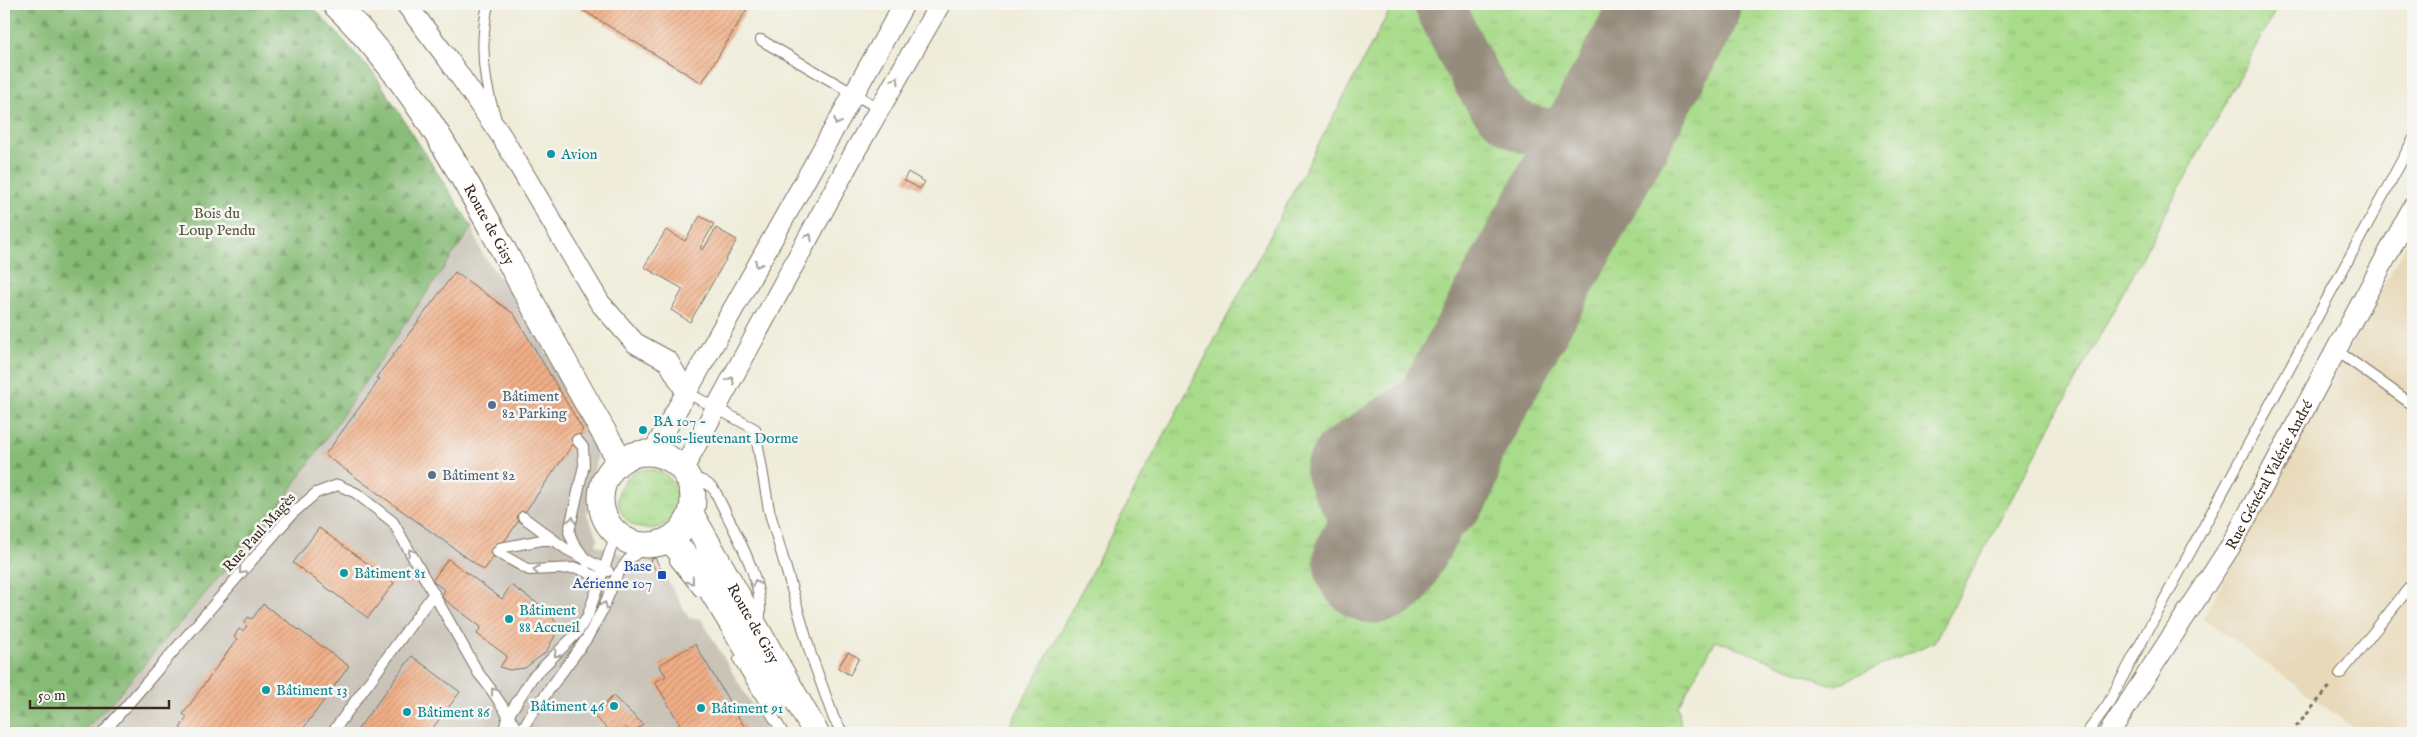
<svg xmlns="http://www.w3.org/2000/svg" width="2417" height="737" font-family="'IM FELL English',serif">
	<defs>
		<pattern id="grass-tufts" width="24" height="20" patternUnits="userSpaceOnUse" patternTransform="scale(1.25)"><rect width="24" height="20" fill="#a8db8a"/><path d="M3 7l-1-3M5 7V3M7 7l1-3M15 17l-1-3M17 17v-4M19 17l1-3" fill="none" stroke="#92bc77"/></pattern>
		<pattern id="forest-firs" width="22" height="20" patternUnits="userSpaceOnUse" patternTransform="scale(1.25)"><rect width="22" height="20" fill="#86bb76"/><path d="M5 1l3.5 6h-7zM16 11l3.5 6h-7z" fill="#6f9860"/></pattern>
		<pattern id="building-hatch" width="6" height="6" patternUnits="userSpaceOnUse" patternTransform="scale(1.25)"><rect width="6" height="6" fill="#f1af87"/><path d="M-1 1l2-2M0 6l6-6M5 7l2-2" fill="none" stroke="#c48f6e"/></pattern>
	</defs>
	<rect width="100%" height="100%" fill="#f6f6f2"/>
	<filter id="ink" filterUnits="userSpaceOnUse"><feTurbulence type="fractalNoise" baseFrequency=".02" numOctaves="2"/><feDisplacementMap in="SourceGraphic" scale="10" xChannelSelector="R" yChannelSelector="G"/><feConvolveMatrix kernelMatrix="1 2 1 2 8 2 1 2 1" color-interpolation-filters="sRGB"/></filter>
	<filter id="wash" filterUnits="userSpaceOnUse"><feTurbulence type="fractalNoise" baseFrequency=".0096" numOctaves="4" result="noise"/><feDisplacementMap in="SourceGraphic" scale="20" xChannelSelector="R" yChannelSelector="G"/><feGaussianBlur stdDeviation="1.12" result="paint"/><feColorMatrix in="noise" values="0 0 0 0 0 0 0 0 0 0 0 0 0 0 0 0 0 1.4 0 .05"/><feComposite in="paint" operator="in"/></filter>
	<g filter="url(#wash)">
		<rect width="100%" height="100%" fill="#efecd9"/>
		<!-- built -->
		<path fill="#e8d9ba" d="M2413 231V733H2361L2203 618Z"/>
		<!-- industrial -->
		<path fill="#c9c3b8" d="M472 227 482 253 530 321 598 451 588 498 587 515 598 538 596 545 645 562 650 560 661 580 666 578 689 618 701 619 768 733H81L111 703 276 511Z"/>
		<!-- grass -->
		<path fill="url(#grass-tufts)" stroke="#728254" d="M1393 4H2279L1934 642 1834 686 1716 640 1678 706 1682 733H1006Z
			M618 499a30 30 0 1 1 60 0a30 30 0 1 1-60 0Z"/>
		<!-- forest -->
		<path fill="url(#forest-firs)" stroke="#60724a" d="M4 4H310L375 75 472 227 276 511 111 703 81 733H4Z"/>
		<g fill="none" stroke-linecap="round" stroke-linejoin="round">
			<!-- taxiway -->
			<path stroke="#958b7c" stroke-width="50" d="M1439 4C1455 37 1471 74 1493 104 1516 135 1560 141 1592 123 1611 112 1625 93 1639 78
				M1459 407C1466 421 1476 437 1476 454 1476 541 1355 560 1330 469L1338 454 1486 357"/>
			<!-- runway -->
			<path stroke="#958b7c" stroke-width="125" d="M1376 561 1678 4"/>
		</g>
		<g id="blocks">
			<!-- building -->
			<path fill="url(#building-hatch)" d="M585 4H750L702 83 581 9Z
				M908 172 925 182 920 189 904 180Z
				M700 216 714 224 700 248 703 250 716 228 737 240 690 322 671 310 683 289 644 267 666 230 685 241Z
				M455 272 514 314 583 430 484 570 325 455 380 379 376 378Z
				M319 528 394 583 368 618 293 563Z
				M655 558 666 578 661 580 650 560Z
				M448 559 502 599 511 585 551 613 557 626 554 638 546 652 525 668 509 670 500 667 507 656 477 634 481 627 441 597 445 590 432 581Z
				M263 604 349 666 300 733H187L180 728 187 717 183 714 237 639 234 637 239 629 243 631 247 626 244 623 248 617 252 619Z
				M695 644 748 733H685L655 682 666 676 659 665Z
				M848 652 859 658 850 675 838 668Z
				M412 656 460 692 429 733H355Z
				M613 696 643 724 634 733 625 727 619 733H612L594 716Z"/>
		</g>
	</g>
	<g filter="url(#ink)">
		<use href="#blocks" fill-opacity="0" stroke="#7a6e5f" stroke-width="1"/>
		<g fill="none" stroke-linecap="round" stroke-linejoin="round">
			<!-- service casing -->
			<g stroke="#7a6e5f" stroke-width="12">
				<path id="service" d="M488 4C480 41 483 80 495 116
					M761 40 880 109
					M2336 350 2413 405
					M686 392 755 429 769 510 811 655 834 719 843 733
					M577 440 583 447 584 465 569 532 573 542 588 563
					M688 478C700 479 707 481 715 491 733 530 767 582 759 625
					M523 517 566 549 608 571
					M500 548 542 540H554
					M497 552 529 570 577 568 600 578
					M675 561 699 591
					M739 660 783 733
					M2340 674 2413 583
					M103 733 292 514 316 493 338 485 356 493 393 522 479 674C495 692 505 713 520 732
					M332 733 434 593
					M503 733 508 716 532 678 577 633 588 615 616 534
					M520 733 532 713 587 638 602 611 617 575 628 560 647 545
					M2087 733 2108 704 2413 140"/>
			</g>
			<!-- minor casing -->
			<g stroke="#7a6e5f" stroke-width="22">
				<g id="minor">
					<path d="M406 4 448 59 502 137 600 303 635 343 668 361 686 392"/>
					<path d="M653 452 904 4"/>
					<path d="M683 469 857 148 940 4"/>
					<path id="s1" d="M2109 733 2232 544 2413 207"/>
				</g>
			</g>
			<!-- tertiary casing -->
			<g stroke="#7a6e5f" stroke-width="27">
				<g id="tertiary">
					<path id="s2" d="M335 4C405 72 452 156 498 240 538 314 577 388 620 460"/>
					<circle cx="647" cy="499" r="46"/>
					<path id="s3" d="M691 514 816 733"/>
					<path d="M669 540 698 568 777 698"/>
				</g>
			</g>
			<!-- path -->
			<path stroke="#7a6e5f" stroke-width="3" stroke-dasharray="4 4" stroke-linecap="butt" d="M2291 733 2332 684"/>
			<!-- service -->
			<use href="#service" stroke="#fff" stroke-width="10"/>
			<!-- minor -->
			<use href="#minor" stroke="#fff" stroke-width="20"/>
			<!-- tertiary -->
			<use href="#tertiary" stroke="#fff" stroke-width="25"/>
		</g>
		<!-- one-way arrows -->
		<defs><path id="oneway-chevron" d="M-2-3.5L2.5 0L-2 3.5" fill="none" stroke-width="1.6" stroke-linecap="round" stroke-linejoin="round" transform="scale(1.25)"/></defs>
		<g stroke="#a79f9a">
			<use href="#oneway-chevron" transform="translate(896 80) rotate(-60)"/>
			<use href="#oneway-chevron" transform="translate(837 122) rotate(119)"/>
			<use href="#oneway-chevron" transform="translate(809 237) rotate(-62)"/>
			<use href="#oneway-chevron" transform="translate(758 264) rotate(119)"/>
			<use href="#oneway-chevron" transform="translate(731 380) rotate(-62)"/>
			<use href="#oneway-chevron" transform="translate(572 520) rotate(-77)"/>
			<use href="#oneway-chevron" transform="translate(411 552) rotate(-120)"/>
			<use href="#oneway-chevron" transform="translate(536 570) rotate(-173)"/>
			<use href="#oneway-chevron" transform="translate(242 571) rotate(131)"/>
			<use href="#oneway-chevron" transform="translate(691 581) rotate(51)"/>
			<use href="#oneway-chevron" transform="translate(756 583) rotate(-106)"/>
			<use href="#oneway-chevron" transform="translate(604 605) rotate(-67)"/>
			<use href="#oneway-chevron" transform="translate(557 654) rotate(136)"/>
			<use href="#oneway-chevron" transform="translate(494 691) rotate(-126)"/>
		</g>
	</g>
	<!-- markers -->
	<g fill="#0f9aa8" stroke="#f6f6f2" stroke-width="2">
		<circle cx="551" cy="154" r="5"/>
		<circle cx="643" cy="430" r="5"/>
		<circle cx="344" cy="573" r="5"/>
		<circle cx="509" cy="619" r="5"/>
		<circle cx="266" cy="690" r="5"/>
		<circle cx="614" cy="706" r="5"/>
		<circle cx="701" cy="708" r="5"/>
		<circle cx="407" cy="712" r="5"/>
	</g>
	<g fill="#5c6f8a" stroke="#f6f6f2" stroke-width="2">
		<circle cx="492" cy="405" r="5"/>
		<circle cx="432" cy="475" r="5"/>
	</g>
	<rect fill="#1a4fb4" stroke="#f6f6f2" stroke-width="2" x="657" y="570" width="10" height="10" rx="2.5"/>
	<g text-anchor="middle" stroke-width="5" stroke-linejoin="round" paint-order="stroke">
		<!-- culture labels -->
		<g font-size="15" fill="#0d838f" stroke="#f6f6f2" text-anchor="start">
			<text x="561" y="159">Avion</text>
			<text x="653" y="426">BA 107 -<tspan x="653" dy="17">Sous-lieutenant Dorme</tspan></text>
			<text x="354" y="578">Bâtiment 81</text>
			<text x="519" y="615">Bâtiment<tspan x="519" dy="17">88 Accueil</tspan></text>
			<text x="276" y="695">Bâtiment 13</text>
			<text x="604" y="711" text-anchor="end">Bâtiment 46</text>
			<text x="711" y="713">Bâtiment 91</text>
			<text x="417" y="717">Bâtiment 86</text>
		</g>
		<!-- park labels -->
		<g font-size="15" fill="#565639" stroke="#f6f6f2">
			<text x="217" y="218">Bois du<tspan x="217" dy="17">Loup Pendu</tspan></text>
		</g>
		<!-- street labels -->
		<g font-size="15" fill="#3b2a1e" stroke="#f6f6f2">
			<text dy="5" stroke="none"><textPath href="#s2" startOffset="270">Route de Gisy</textPath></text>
			<text dy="5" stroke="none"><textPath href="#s1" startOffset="304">Rue Général Valérie André</textPath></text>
			<text transform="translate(259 532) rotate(-48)" y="5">Rue Paul Magès</text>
			<text dy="5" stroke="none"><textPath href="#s3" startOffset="126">Route de Gisy</textPath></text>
		</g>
		<!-- service labels -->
		<g font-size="15" fill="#4e5e75" stroke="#f6f6f2" text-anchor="start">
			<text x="502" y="401">Bâtiment<tspan x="502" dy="17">82 Parking</tspan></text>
			<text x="442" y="480">Bâtiment 82</text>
		</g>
		<!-- transit labels -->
		<g font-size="15" fill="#164399" stroke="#f6f6f2" text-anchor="end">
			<text x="652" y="571">Base<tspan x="652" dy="17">Aérienne 107</tspan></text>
		</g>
	</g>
	<!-- margin -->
	<rect width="2417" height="737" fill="none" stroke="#f6f6f2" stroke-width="20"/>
	<!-- scale -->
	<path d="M30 700v8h139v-8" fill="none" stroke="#3b2a1e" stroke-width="2.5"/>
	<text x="38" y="700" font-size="15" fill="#3b2a1e" stroke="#f6f6f2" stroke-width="4" paint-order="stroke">50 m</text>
</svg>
